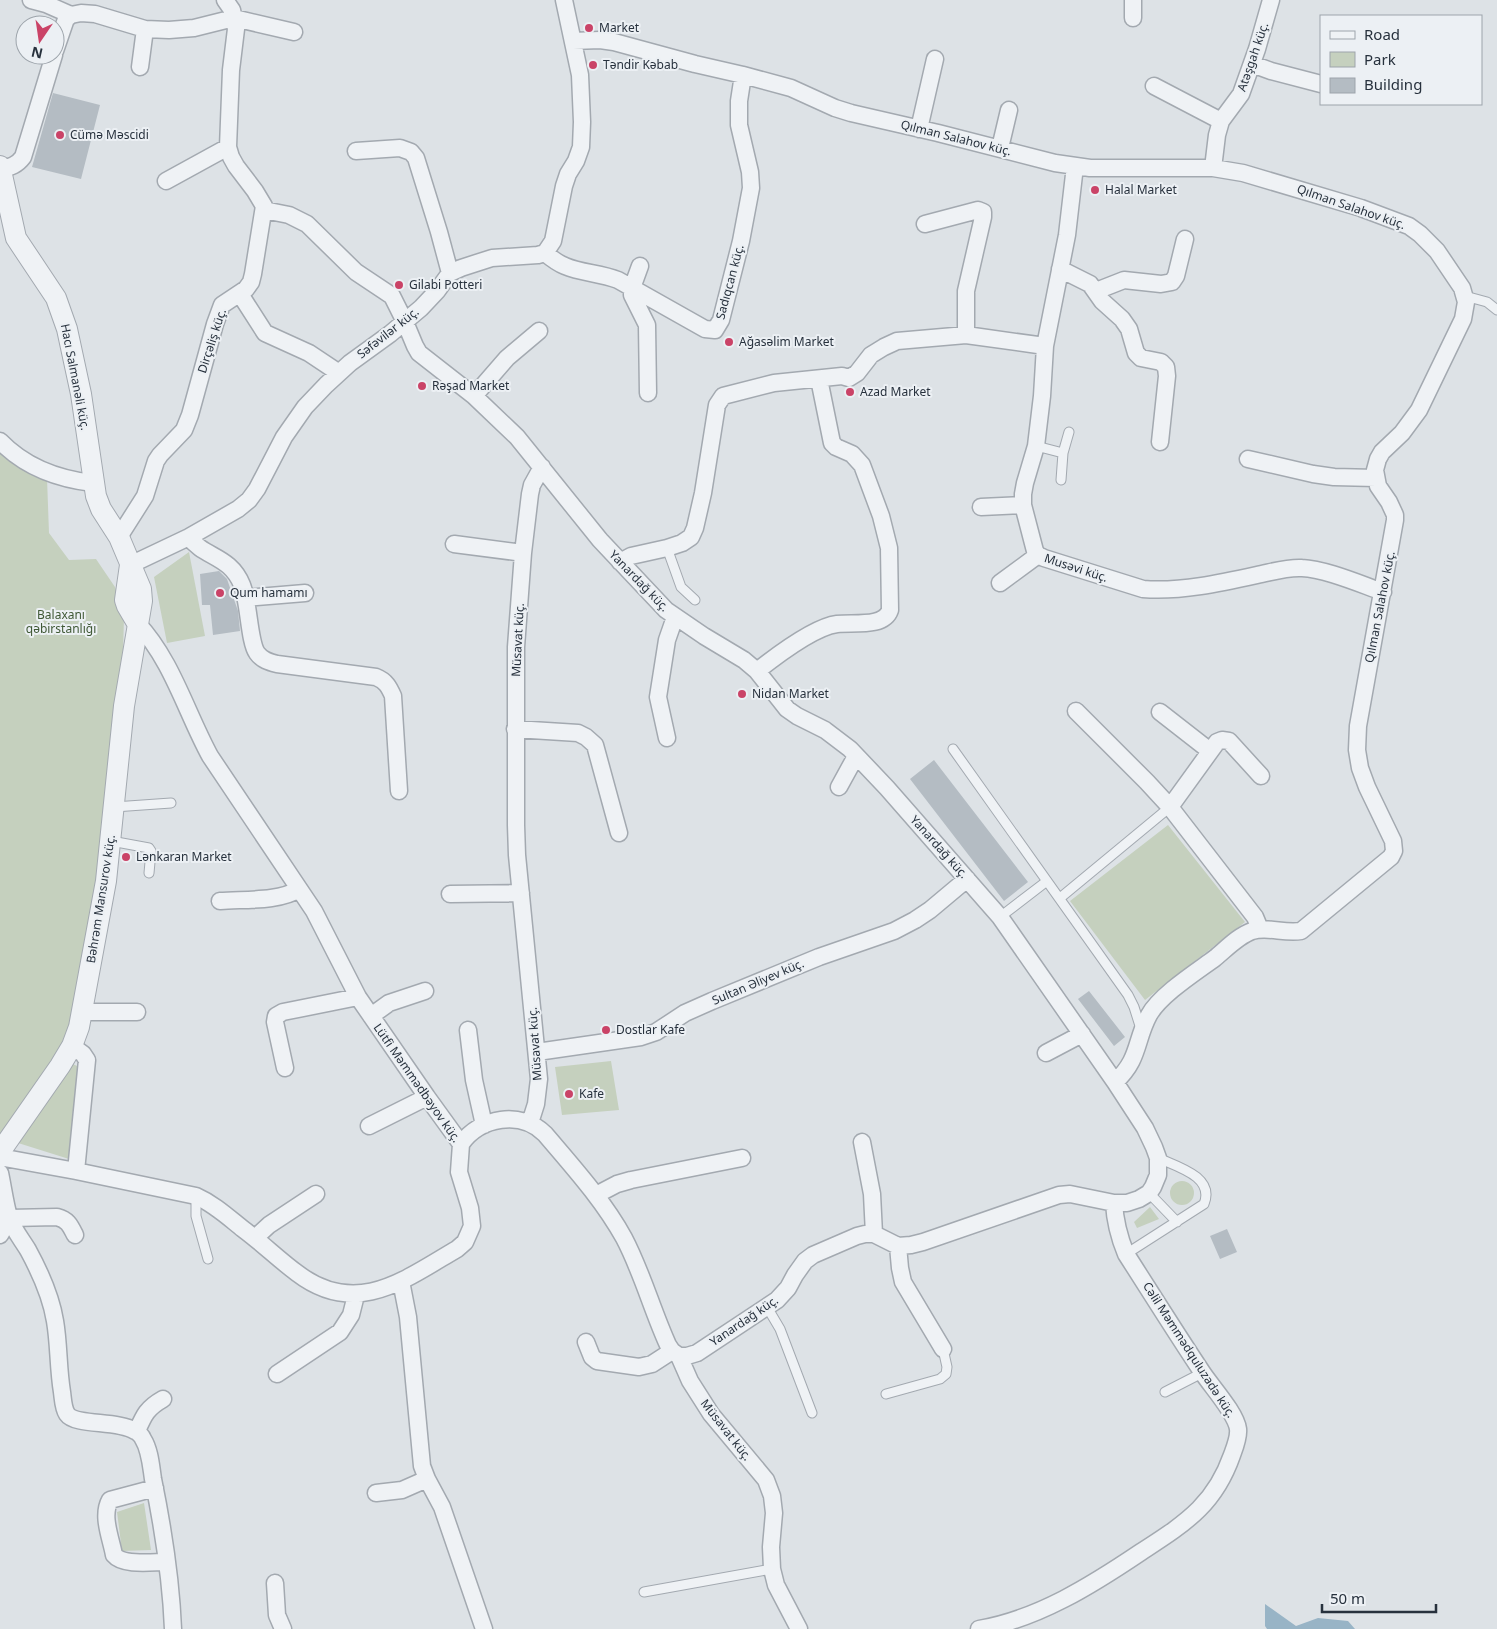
<svg xmlns="http://www.w3.org/2000/svg" width="1497" height="1629" font-family="'Noto Sans',sans-serif">
	<rect width="100%" height="100%" fill="#dde2e6"/>
	<!-- green -->
	<path fill="#c5d0be" d="M0 448 47 478 49 533 69 560 96 559 115 587 124 617 123 653 111 752 100 885 74 1026 0 1142Z
		M189 552 205 636 167 643 154 577Z
		M1168 825 1245 922 1145 1000 1070 901Z
		M611 1061 619 1110 562 1115 555 1067Z
		M71 1063 81 1068 69 1159 15 1142Z
		M1170 1193a12 12 0 1 1 24 0a12 12 0 1 1-24 0Z
		M1150 1207 1159 1219 1137 1228 1134 1222Z
		M144 1503 151 1550 122 1551 117 1512Z"/>
	<!-- water -->
	<path fill="#98b4c6" d="M1265 1604 1296 1626 1318 1618 1348 1621 1355 1629H1267L1265 1626Z"/>
	<!-- building -->
	<path fill="#b4bcc3" d="M53 93 100 105 81 179 32 167Z
		M219 571 227 579 238 611 240 631 213 635 210 605H202L200 574Z
		M934 760 1028 882 1004 901 910 779Z
		M1089 991 1125 1037 1114 1046 1078 999Z
		M1227 1229 1237 1252 1220 1259 1210 1236Z"/>
	<g fill="none" stroke-linecap="round" stroke-linejoin="round">
		<!-- service casing -->
		<g stroke="#a3a9b0" stroke-width="11">
			<path id="service" d="M1465 296 1487 302 1497 310
				M1036 446 1063 453
				M1061 480 1063 453 1069 432
				M667 548 681 587 695 600
				M953 749 1128 995 1134 1007 1141 1029
				M114 807 171 803
				M111 841 149 848 151 851 149 873
				M1060 898 1170 807
				M1000 917 1047 881
				M1149 1193 1177 1222
				M196 1196V1216L208 1259
				M1126 1254 1204 1204C1215 1177 1178 1167 1158 1158
				M767 1307 780 1329 812 1413
				M1165 1392 1202 1373
				M886 1394 940 1379 946 1374 947 1367 943 1349
				M644 1592 772 1569"/>
		</g>
		<!-- minor casing -->
		<g stroke="#a3a9b0" stroke-width="19">
			<path id="minor" d="M31 0 46 4 71 15
				M1133 18V0
				M573 41 600 40 614 42 695 64 743 75 791 88 835 108 851 113 938 133 1055 163 1090 168H1213L1243 173 1361 208 1409 226 1420 234 1437 251 1462 288 1466 302 1463 319 1419 410 1402 433 1382 452 1378 459 1375 470 1378 486 1389 502 1395 515V520L1358 726 1357 750 1360 768 1367 787 1393 841 1394 851 1391 857 1301 931C1284 934 1268 926 1252 931 1238 936 1226 949 1215 958 1196 972 1160 995 1149 1015 1135 1041 1140 1059 1115 1082
				M55 51 66 19 71 15 81 13 95 14 145 29 169 30 194 28 234 18 294 32
				M1252 64 1271 71 1321 84
				M140 67 145 29
				M1154 86 1221 121
				M919 129 935 59
				M1000 148 1009 110
				M356 151 400 148 411 152 416 158 439 232 450 273
				M1075 166 1067 235 1045 346 1042 396 1036 446 1025 483 1023 494V505L1035 551 1038 555 1044 558 1143 589C1180 592 1221 583 1257 575 1272 572 1287 567 1302 568 1325 569 1360 584 1383 592
				M1213 168 1217 135 1221 121 1241 94 1257 49 1271 0
				M1 169C11 167 17 165 23 157L54 55
				M166 181 228 147
				M264 210 289 215 307 224 356 272 392 296 405 322 415 346 419 353 474 396 517 437 600 540 666 610 704 636 744 660 757 671 787 709 797 716 825 730 850 749 887 788 1000 917 1115 1082 1145 1128 1154 1147 1158 1158V1175L1153 1187 1149 1193 1139 1199 1127 1203H1114L1070 1194 1059 1195 923 1242 911 1245 898 1246 874 1234H865L857 1236 813 1255 805 1261 795 1275 788 1288 777 1300 697 1353 687 1356H679
				M925 224 978 210 983 212V217L966 291V335
				M545 253C551 258 557 263 565 266 581 273 600 273 618 280L705 329 715 330 721 320 741 241 751 188 750 172 739 125V101L743 75
				M640 266 632 288V295L647 325 648 393
				M1060 269 1090 284 1102 301 1122 319 1129 329 1136 353 1141 358 1161 362 1166 367 1167 376 1160 442
				M1096 291 1124 280 1161 284 1172 282 1176 276 1185 239
				M240 294 265 333 309 353 339 373
				M474 396 507 358 539 331
				M0 441C25 467 58 479 93 483
				M1248 459 1313 474 1334 477 1376 478
				M981 507 1023 505
				M119 537 145 496 156 461 160 455 184 430 190 415 215 324 222 305 246 289 251 282 253 274 264 206 255 191 236 166 231 157 228 147 231 70 236 29 232 10 225 0
				M189 537C204 558 230 555 242 585 249 602 249 642 257 653 262 660 269 662 277 664L376 677C386 681 389 687 393 696L399 791
				M454 544 523 553
				M620 562 631 556 667 548 682 543 691 537 695 528 703 493 717 405 723 396 774 383 842 376 849 378 857 373 871 355 884 347 897 341 966 335 1045 346
				M130 565 189 537 238 509 249 500 257 489 284 437 305 407 326 385 350 363 390 334 421 308 437 291 450 273 461 268 492 258 538 255 545 253 553 241 564 186 568 174 576 161 581 147 582 122 580 75 564 0
				M1000 583 1038 555
				M246 598 305 593
				M757 671C776 656 814 627 837 624 853 622 884 628 890 610L889 548 881 516 862 465 852 454 836 447 832 443 819 379
				M1076 711 1147 782 1170 807 1255 917 1260 929
				M1160 712 1210 751
				M515 729 578 733 586 737 595 745 619 833
				M667 738 658 697 667 640 675 617
				M839 787 856 756
				M1170 807 1217 742 1222 740 1229 741 1261 776
				M450 894 521 893
				M220 901C244 899 279 902 299 889
				M83 1012H137
				M371 1016 389 1003 425 991
				M468 1030 474 1080 484 1125
				M72 1046 83 1054 87 1060 76 1171
				M537 1052 641 1037 656 1032 685 1013 712 1001 819 957 894 931 915 920 930 910 967 879
				M1046 1053 1082 1034
				M285 1068 275 1022 276 1016 283 1012 358 997
				M530 1123 536 1104 539 1079 517 855 516 825V647L523 553 530 494 532 485 542 467
				M369 1126 427 1097
				M862 1142 872 1194 874 1234
				M461 1144C480 1117 521 1110 545 1134 573 1167 603 1200 624 1238 642 1272 652 1310 668 1345L672 1351 679 1356 690 1381 711 1414 766 1480 772 1496 774 1513 771 1547 772 1569 776 1585 799 1629
				M0 1157 76 1171 196 1196C214 1204 228 1217 243 1229 262 1243 278 1259 297 1273 356 1318 404 1280 457 1249L465 1242 472 1226 470 1208 459 1172 461 1144 427 1097 358 997 314 911 210 756C186 712 172 660 137 623
				M0 1173C3 1187 5 1203 9 1217 13 1229 22 1240 28 1250 40 1272 51 1296 55 1321 59 1344 58 1368 62 1392 63 1399 63 1408 67 1414 75 1426 118 1420 135 1431 138 1432 142 1436 143 1439 150 1450 151 1466 153 1479 163 1528 171 1579 173 1629
				M596 1195 617 1184 631 1180 742 1158
				M2 1216 10 1218 57 1217C68 1220 70 1225 75 1235
				M0 1235 10 1218
				M255 1238 269 1225 316 1194
				M898 1246 900 1268 903 1282 943 1349
				M401 1281 408 1317 422 1466 427 1479 442 1507 484 1629
				M586 1342 592 1357 597 1361 639 1367 652 1364 672 1351
				M277 1374 340 1332 351 1315 356 1295
				M137 1431C144 1415 147 1408 163 1399
				M155 1488 110 1500C101 1516 111 1538 114 1555 123 1566 152 1562 166 1562
				M376 1493 402 1490 427 1479
				M275 1583 277 1615 283 1629
				M979 1629C1038 1619 1092 1585 1141 1552 1161 1539 1182 1526 1199 1509 1215 1493 1225 1475 1232 1455 1235 1447 1239 1437 1238 1429 1236 1413 1211 1386 1202 1372 1176 1333 1151 1293 1126 1254 1119 1237 1115 1222 1114 1203"/>
		</g>
		<!-- tertiary casing -->
		<g stroke="#a3a9b0" stroke-width="22">
			<path id="tertiary" d="M0 166 16 238 56 298 67 329 81 394 96 496 101 509 119 537 141 589 142 601 124 706 106 881 79 1027 72 1046 60 1066 0 1152
				M130 565 125 600 127 606 137 623"/>
		</g>
		<!-- service -->
		<use href="#service" stroke="#eff2f5" stroke-width="9"/>
		<!-- minor -->
		<use href="#minor" stroke="#eff2f5" stroke-width="16"/>
		<!-- tertiary -->
		<use href="#tertiary" stroke="#eff2f5" stroke-width="20"/>
	</g>
	<!-- markers -->
	<g fill="#ca4367" stroke="#ecf0f4" stroke-width="2">
		<circle cx="589" cy="28" r="5"/>
		<circle cx="593" cy="65" r="5"/>
		<circle cx="60" cy="135" r="5"/>
		<circle cx="1095" cy="190" r="5"/>
		<circle cx="399" cy="285" r="5"/>
		<circle cx="729" cy="342" r="5"/>
		<circle cx="422" cy="386" r="5"/>
		<circle cx="850" cy="392" r="5"/>
		<circle cx="220" cy="593" r="5"/>
		<circle cx="742" cy="694" r="5"/>
		<circle cx="126" cy="857" r="5"/>
		<circle cx="606" cy="1030" r="5"/>
		<circle cx="569" cy="1094" r="5"/>
	</g>
	<g text-anchor="middle" stroke-width="4" stroke-linejoin="round" paint-order="stroke">
		<!-- poi labels -->
		<g font-size="12" fill="#27313d" stroke="#ecf0f4" text-anchor="start">
			<text x="599" y="32">Market</text>
			<text x="603" y="69">Təndir Kəbab</text>
			<text x="70" y="139">Cümə Məscidi</text>
			<text x="1105" y="194">Halal Market</text>
			<text x="409" y="289">Gilabi Potteri</text>
			<text x="739" y="346">Ağasəlim Market</text>
			<text x="432" y="390">Rəşad Market</text>
			<text x="860" y="396">Azad Market</text>
			<text x="230" y="597">Qum hamamı</text>
			<text x="752" y="698">Nidan Market</text>
			<text x="136" y="861">Lənkaran Market</text>
			<text x="616" y="1034">Dostlar Kafe</text>
			<text x="579" y="1098">Kafe</text>
		</g>
		<!-- street labels -->
		<g font-size="12" fill="#27313d" stroke="#ecf0f4">
			<text transform="translate(1253 57) rotate(-71)" y="4">Atəşgah küç.</text>
			<text transform="translate(956 138) rotate(14)" y="4">Qılman Salahov küç.</text>
			<text transform="translate(1351 207) rotate(19)" y="4">Qılman Salahov küç.</text>
			<text transform="translate(730 282) rotate(-75)" y="4">Sadıqcan küç.</text>
			<text transform="translate(388 333) rotate(-38)" y="4">Səfəvilər küç.</text>
			<text transform="translate(212 341) rotate(-72)" y="4">Dirçəliş küç.</text>
			<text transform="translate(75 377) rotate(79)" y="4">Hacı Salmanəli küç.</text>
			<text transform="translate(1076 568) rotate(18)" y="4">Musəvi küç.</text>
			<text transform="translate(639 581) rotate(46)" y="4">Yanardağ küç.</text>
			<text transform="translate(1380 607) rotate(-79)" y="4">Qılman Salahov küç.</text>
			<text transform="translate(518 640) rotate(-87)" y="4">Müsavat küç.</text>
			<text transform="translate(939 847) rotate(48)" y="4">Yanardağ küç.</text>
			<text transform="translate(101 899) rotate(-81)" y="4">Bəhrəm Mansurov küç.</text>
			<text transform="translate(758 982) rotate(-23)" y="4">Sultan Əliyev küç.</text>
			<text transform="translate(535 1044) rotate(-94)" y="4">Müsavat küç.</text>
			<text transform="translate(417 1083) rotate(55)" y="4">Lütfi Məmmədbəyov küç.</text>
			<text transform="translate(744 1321) rotate(-34)" y="4">Yanardağ küç.</text>
			<text transform="translate(1189 1350) rotate(57)" y="4">Cəlil Məmmədquluzadə küç.</text>
			<text transform="translate(726 1430) rotate(52)" y="4">Müsavat küç.</text>
		</g>
		<!-- park labels -->
		<g font-size="12" fill="#3f5835" stroke="#ecf0f4">
			<text x="61" y="619">Balaxanı<tspan x="61" dy="14">qəbirstanlığı</tspan></text>
		</g>
	</g>
	<!-- legend -->
	<rect x="1320" y="15" width="162" height="90" fill="#ecf0f4" stroke="#9da4ab"/>
	<rect x="1330" y="31" width="25" height="8" fill="#eff2f5" stroke="#9da4ab"/>
	<text x="1364" y="40" font-size="15" fill="#27313d">Road</text>
	<rect x="1330" y="52" width="25" height="15" fill="#c5d0be" stroke="#9da4ab"/>
	<text x="1364" y="65" font-size="15" fill="#27313d">Park</text>
	<rect x="1330" y="78" width="25" height="15" fill="#b4bcc3" stroke="#9da4ab"/>
	<text x="1364" y="90" font-size="15" fill="#27313d">Building</text>
	<!-- north arrow -->
	<g transform="translate(40 40) rotate(193)"><circle r="24" fill="#ecf0f4" stroke="#9da4ab"/>
	<path d="M0-4L9 19L0 12L-9 19Z" fill="#ca4367"/>
	<text y="-8" font-size="14" font-weight="bold" text-anchor="middle" fill="#27313d">N</text>
	</g>
	<!-- scale -->
	<path d="M1322 1604v8h114v-8" fill="none" stroke="#27313d" stroke-width="2.5"/>
	<text x="1330" y="1604" font-size="15" fill="#27313d" stroke="#ecf0f4" stroke-width="4" paint-order="stroke">50 m</text>
</svg>
